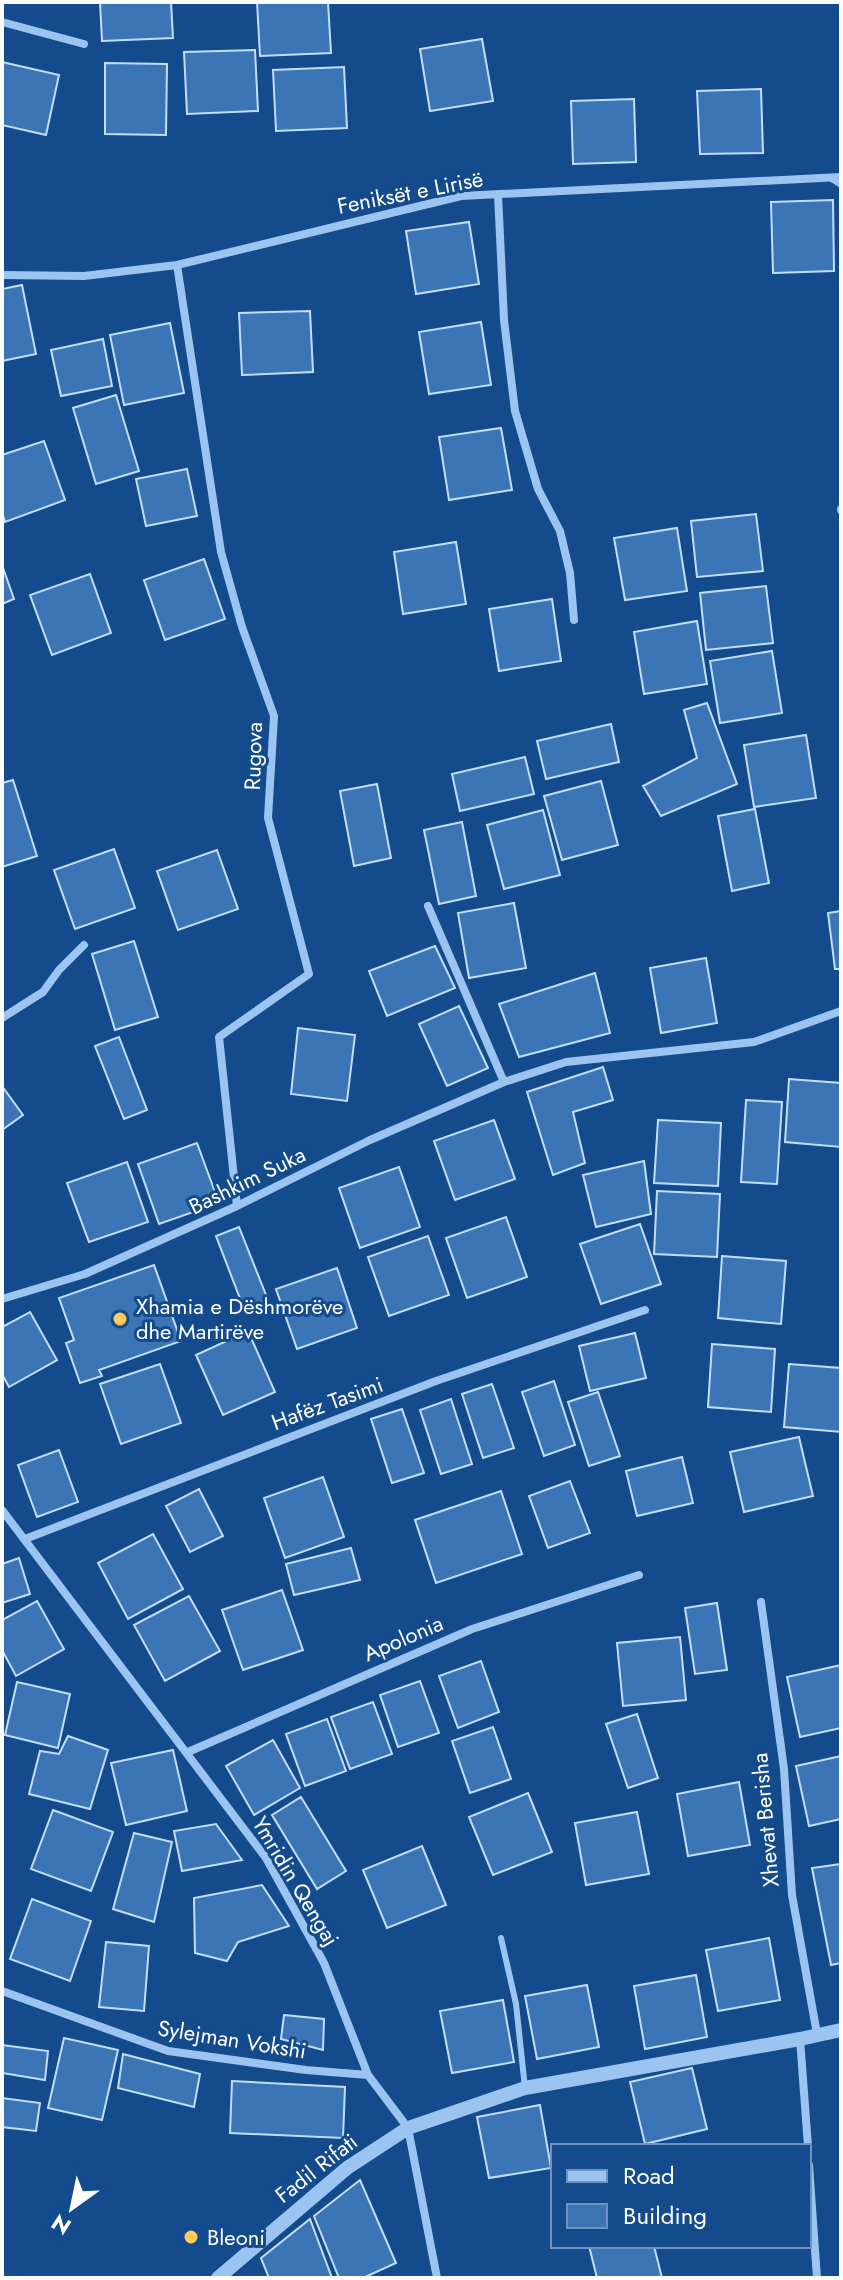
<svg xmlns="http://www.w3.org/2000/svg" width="843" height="2280" font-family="Jost,sans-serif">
	<rect width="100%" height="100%" fill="#134b8d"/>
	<!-- building -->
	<path fill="#3c75b6" stroke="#c3defc" stroke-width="2" d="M100 2H171L173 38 102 41Z
		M257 2H328L331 53 260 56Z
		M482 39 493 101 430 111 420 49Z
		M255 50 258 111 187 114 184 52Z
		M2 62 59 75 46 135 2 125Z
		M105 63 167 64 166 135 105 134Z
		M344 67 347 128 276 131 273 70Z
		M761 89 763 153 700 154 697 91Z
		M634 99 636 162 573 164 571 101Z
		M833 200 834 271 773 273 771 202Z
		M469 222 479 284 416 294 406 231Z
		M22 285 36 354 2 361V289Z
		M310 311 313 372 242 375 239 313Z
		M481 322 491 385 429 394 419 332Z
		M170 323 184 393 124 405 110 335Z
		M103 339 112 386 61 396 51 350Z
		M116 395 139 471 96 484 73 408Z
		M501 428 512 490 449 500 439 437Z
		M44 441 65 500 5 522 2 512V455Z
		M187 469 197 516 146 526 136 479Z
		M756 514 763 571 697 577 691 521Z
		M677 528 687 591 625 600 614 538Z
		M456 542 466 604 403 614 394 552Z
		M204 559 225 619 165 640 144 580Z
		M2 565 14 599 2 604Z
		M90 574 111 633 52 655 30 595Z
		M766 586 773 643 706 650 700 593Z
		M552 599 561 661 499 671 489 609Z
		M697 621 707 684 644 694 634 632Z
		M772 651 782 713 720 723 710 661Z
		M707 703 737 784 661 816 643 786 697 758 684 710Z
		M611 724 619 762 546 779 537 741Z
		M806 735 816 798 754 807 744 745Z
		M525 757 534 794 460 811 452 774Z
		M13 780 37 856 2 867V783Z
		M601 781 618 845 562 860 544 796Z
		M377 784 391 858 354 866 340 791Z
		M755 809 769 883 732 891 718 816Z
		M543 810 560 875 504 889 487 825Z
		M462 822 476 896 439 904 424 830Z
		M114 849 135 908 75 929 54 870Z
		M217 850 238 909 178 930 157 871Z
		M514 903 526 968 469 978 458 913Z
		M841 911V969H835L828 913Z
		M134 941 158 1017 115 1030 92 954Z
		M435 946 455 988 387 1016 369 971Z
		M706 958 717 1023 661 1033 650 968Z
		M595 973 610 1033 519 1057 499 1004Z
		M459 1006 488 1068 447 1086 419 1024Z
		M298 1028 355 1035 347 1101 291 1094Z
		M119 1037 147 1110 124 1119 95 1046Z
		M603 1067 613 1100 573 1112 585 1163 553 1175 527 1092Z
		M789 1079 841 1083V1147L785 1142Z
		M2 1086 23 1115 2 1130Z
		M746 1100 782 1102 777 1184 741 1182Z
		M494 1120 515 1179 455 1200 434 1141Z
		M658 1120 721 1123 718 1186 654 1183Z
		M197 1143 219 1203 159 1224 138 1164Z
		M644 1161 651 1214 596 1227 583 1175Z
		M127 1162 148 1222 89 1242 67 1183Z
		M399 1167 420 1227 360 1248 339 1188Z
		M657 1191 720 1194 717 1257 654 1254Z
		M506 1217 527 1277 467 1298 446 1238Z
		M640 1224 661 1284 601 1304 580 1244Z
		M239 1227 268 1300 244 1309 216 1236Z
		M428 1236 449 1295 389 1316 368 1257Z
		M722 1256 786 1261 781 1324 718 1318Z
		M154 1265 181 1341 99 1370 102 1376 80 1383 66 1343 74 1340 59 1298Z
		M337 1268 357 1328 297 1349 276 1289Z
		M30 1312 57 1360 9 1387 2 1374V1327Z
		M248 1331 275 1392 223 1415 196 1355Z
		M635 1333 646 1378 590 1391 579 1346Z
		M712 1344 775 1349 771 1412 708 1407Z
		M160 1364 181 1423 121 1444 100 1384Z
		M789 1364 841 1368V1432L784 1427Z
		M554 1381 575 1445 544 1456 522 1392Z
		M492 1384 514 1448 483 1458 462 1394Z
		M598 1392 620 1456 589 1466 568 1402Z
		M451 1399 472 1464 441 1474 420 1410Z
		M402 1409 424 1473 392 1483 371 1419Z
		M799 1437 813 1496 744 1512 730 1452Z
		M59 1450 78 1502 37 1517 18 1465Z
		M682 1457 693 1503 637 1516 626 1471Z
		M323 1477 344 1537 285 1558 264 1498Z
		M570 1481 590 1533 548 1548 529 1496Z
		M199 1489 223 1536 190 1552 166 1506Z
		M501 1491 522 1554 436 1583 415 1520Z
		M153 1534 183 1589 128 1619 98 1563Z
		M351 1548 360 1580 294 1595 286 1564Z
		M19 1558 30 1594 2 1603V1564Z
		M282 1590 303 1650 243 1670 222 1610Z
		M189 1596 220 1651 165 1681 134 1625Z
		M37 1601 64 1649 16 1676 2 1650V1620Z
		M717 1603 727 1670 695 1674 685 1608Z
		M680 1637 686 1700 623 1706 617 1643Z
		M481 1661 499 1712 458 1728 439 1676Z
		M841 1665V1728L800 1737 787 1677Z
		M420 1681 439 1733 398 1747 380 1695Z
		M17 1682 70 1694 58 1748 5 1735Z
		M373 1702 392 1754 350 1769 331 1717Z
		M637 1714 658 1778 628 1788 606 1724Z
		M327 1719 346 1771 305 1786 286 1734Z
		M493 1727 511 1779 470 1793 452 1741Z
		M68 1736 108 1750 90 1809 29 1794 40 1751 59 1754Z
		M273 1740 300 1788 254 1815 226 1766Z
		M173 1750 187 1811 126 1825 111 1763Z
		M841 1756V1819L809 1826 796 1766Z
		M739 1782 750 1845 688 1856 677 1794Z
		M528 1793 552 1852 493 1875 469 1817Z
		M301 1797 346 1871 317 1889 272 1815Z
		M53 1810 113 1832 91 1891 31 1869Z
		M637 1812 649 1874 586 1885 575 1823Z
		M216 1824 242 1860 182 1871 174 1831Z
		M134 1833 172 1842 154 1922 113 1909Z
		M422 1846 446 1905 387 1928 363 1870Z
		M841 1864V1963L831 1965 812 1868Z
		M262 1885 289 1926 238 1942 227 1961 195 1953 194 1898Z
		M32 1899 91 1921 70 1981 10 1959Z
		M769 1938 780 2000 718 2011 706 1950Z
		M106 1942 149 1946 144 2011 99 2007Z
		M696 1975 707 2037 645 2049 634 1986Z
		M587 1985 599 2047 537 2059 525 1996Z
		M503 2000 514 2062 452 2073 440 2011Z
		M284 2015 324 2019 323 2050 281 2039Z
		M64 2038 118 2050 102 2120 48 2108Z
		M2 2045 48 2051 45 2080 2 2073Z
		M123 2054 200 2074 194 2107 118 2088Z
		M692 2068 707 2129 645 2144 630 2082Z
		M232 2081 345 2087 343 2138 230 2133Z
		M2 2098 40 2103 36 2131 2 2127Z
		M540 2105 551 2168 489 2178 477 2117Z
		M360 2180 396 2263 363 2278H339L314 2216Z
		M310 2219 332 2278H269L261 2258Z
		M589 2246H654L662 2278H597Z"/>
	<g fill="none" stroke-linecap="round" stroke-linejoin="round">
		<!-- service -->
		<path stroke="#9cc4f1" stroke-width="6" d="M830 178 841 185
			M501 1938 516 2004 525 2088"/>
		<!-- minor -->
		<path stroke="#9cc4f1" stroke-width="8" d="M2 22 84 44
			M498 194 504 320 515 411 538 489 560 531 570 573 574 620
			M177 265 221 552 242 627 274 716 268 818 309 974 219 1037 237 1206
			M2 275 84 276 177 265 461 196 841 177
			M841 509V510
			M428 906 504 1082
			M2 1018 43 992 59 970 84 945
			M2 1299 85 1274 237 1206 370 1140 504 1082 566 1062 754 1042 841 1011
			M2 1510 266 1858 324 1963 368 2075 408 2128 437 2278
			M25 1539 436 1381 645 1310
			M761 1602 784 1769 792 1895 817 2034
			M188 1752 472 1629 639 1575
			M2 1991 168 2051 306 2070 368 2075
			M800 2039 808 2146
			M809 2165 817 2278"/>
		<!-- tertiary -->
		<path stroke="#9cc4f1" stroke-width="14" d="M218 2278 347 2168 408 2128 525 2088 800 2039 841 2030"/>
	</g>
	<!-- markers -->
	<g fill="#ffcc5c" stroke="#134b8d" stroke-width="3">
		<circle cx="120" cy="1319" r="8"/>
		<circle cx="191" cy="2237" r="8"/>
	</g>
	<g text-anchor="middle" stroke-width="6" stroke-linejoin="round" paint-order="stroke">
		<!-- street labels -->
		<g font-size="22" fill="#fff" stroke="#134b8d">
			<text transform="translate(410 192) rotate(-11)" y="8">Feniksët e Lirisë</text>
			<text transform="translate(253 756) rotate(-88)" y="8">Rugova</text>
			<text transform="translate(247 1180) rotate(-26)" y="8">Bashkim Suka</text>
			<text transform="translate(327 1403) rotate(-20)" y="8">Hafëz Tasimi</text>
			<text transform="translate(403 1638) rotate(-23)" y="8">Apolonia</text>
			<text transform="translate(765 1820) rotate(-95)" y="8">Xhevat Berisha</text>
			<text transform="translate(296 1881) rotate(59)" y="8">Ymridin Qengaj</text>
			<text transform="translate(232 2039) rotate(9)" y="8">Sylejman Vokshi</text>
			<text transform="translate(316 2168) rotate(-38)" y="8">Fadil Rifati</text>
		</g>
		<!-- poi labels -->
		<g font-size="22" fill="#fff" stroke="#134b8d" text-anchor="start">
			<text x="136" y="1314">Xhamia e Dëshmorëve<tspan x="136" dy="25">dhe Martirëve</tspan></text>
			<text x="207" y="2245">Bleoni</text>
		</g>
	</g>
	<!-- border -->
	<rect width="843" height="2280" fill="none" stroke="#ffffff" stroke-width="8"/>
	<!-- legend -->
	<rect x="551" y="2144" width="260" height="104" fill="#134b8d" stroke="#7193bb" stroke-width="2"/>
	<rect x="567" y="2170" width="40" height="12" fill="#9cc4f1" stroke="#7193bb" stroke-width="2"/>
	<text x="623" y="2184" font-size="24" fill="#ffffff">Road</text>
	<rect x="567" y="2204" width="40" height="24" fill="#3c75b6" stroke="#7193bb" stroke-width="2"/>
	<text x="623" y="2224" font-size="24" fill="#ffffff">Building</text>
	<!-- north arrow -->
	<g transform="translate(72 2208) rotate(213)" stroke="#134b8d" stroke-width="6" paint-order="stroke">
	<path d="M0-6L14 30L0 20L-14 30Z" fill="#ffffff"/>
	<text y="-12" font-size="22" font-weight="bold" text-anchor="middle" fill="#ffffff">N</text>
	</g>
</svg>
